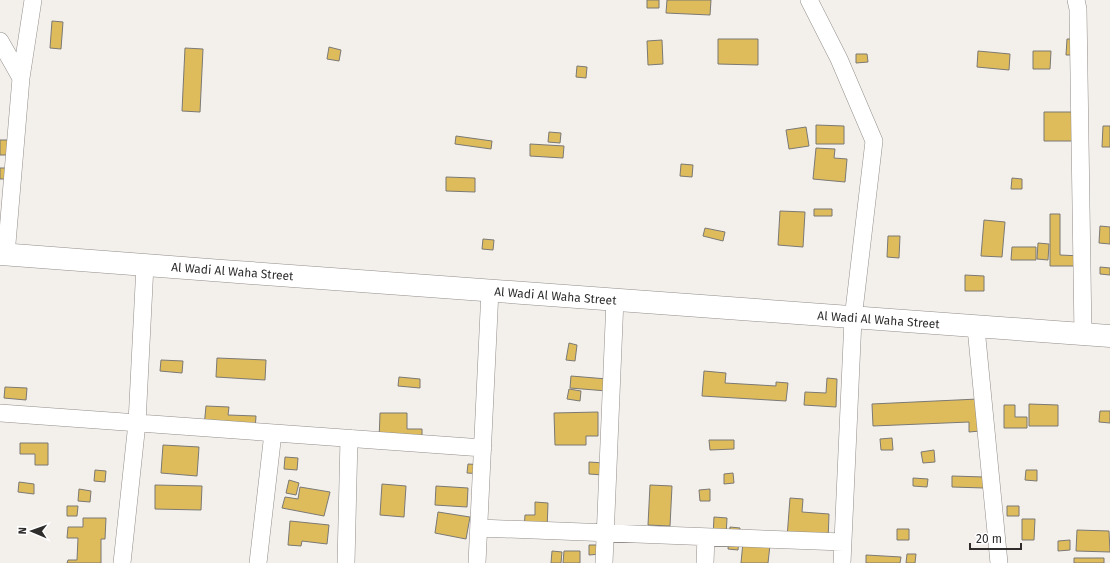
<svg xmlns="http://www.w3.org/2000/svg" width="1110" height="563" font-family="'Fira Sans',sans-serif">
	<rect width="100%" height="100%" fill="#f3efeb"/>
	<!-- building -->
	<path fill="#dfbc5b" stroke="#7b7975" d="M647 0H659V8H647Z
		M667 0H711L710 15 666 13Z
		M52 21 63 22 61 49 50 48Z
		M718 39H758V65L718 64Z
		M1067 39H1080L1079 55H1066Z
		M662 40 663 64 648 65 647 41Z
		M329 47 341 50 339 61 327 59Z
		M185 48 203 49 200 112 182 111Z
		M978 51 1010 54 1009 70 977 67Z
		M1033 51H1051L1050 69H1033Z
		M856 54H867L868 62 856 63Z
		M577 66 587 67 586 78 576 77Z
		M1044 112H1079V141H1044Z
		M816 125 844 126V144H816Z
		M1103 126H1110V147H1102Z
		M806 127 809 146 789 149 786 130Z
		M549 132 561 133 560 143 548 142Z
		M456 136 492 141 491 149 455 144Z
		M0 140H19V155H0Z
		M530 144 564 146 563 158 530 156Z
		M816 148 835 149 834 158 847 159 845 182 813 179Z
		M681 164 693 165 692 177 680 176Z
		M0 168H18V179H0Z
		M446 177 475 178V192L446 191Z
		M1012 178 1022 179V189H1011Z
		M814 209H832V216H814Z
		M780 211 805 212 803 247 778 245Z
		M1050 214H1060V255L1081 256V266H1050Z
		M984 220 1005 222 1002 257 981 256Z
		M1100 226 1110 227V244L1099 243Z
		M705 228 725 232 723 241 703 236Z
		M888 236H900L899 258 887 257Z
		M483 239 494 240 493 250 482 249Z
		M1038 243 1049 244 1048 260 1037 259Z
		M1012 247H1036V260H1011Z
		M1100 267 1110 268V275L1100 274Z
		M965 275 984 276V291H965Z
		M569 343 577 345 575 361 566 360Z
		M217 358 266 360 265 380 216 377Z
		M161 360 183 361 182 373 160 371Z
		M704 371 726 373 725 383 776 386V382L788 383 786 401 702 396Z
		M571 376 607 379V391L570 388Z
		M399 377 420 379V388L398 386Z
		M827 378 837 379 836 407 804 405 805 392 826 393Z
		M5 387 27 388 26 400 4 398Z
		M569 389 581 391 580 401 567 399Z
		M978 399 980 431 969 432V422L873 426 872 404Z
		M1029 404 1058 405V426H1029Z
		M1004 405H1015V417H1027V428H1004Z
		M206 406 229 407 228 415 256 416 255 430 204 427Z
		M1100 411H1110V423L1099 422Z
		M598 412V436H586V445H555L554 413Z
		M380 413H407V429H422V441H379Z
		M892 438 893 450H881L880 439Z
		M709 440H734V449L710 450Z
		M20 443H48V465H35V454H20Z
		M163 445 199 447 197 476 161 473Z
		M934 450 935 462 923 463 921 452Z
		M285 457 298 458 297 470 284 469Z
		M589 462 604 463 603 475 589 474Z
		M468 464 484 465V474L467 473Z
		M95 470 106 471 105 482 94 481Z
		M1026 470H1037V481L1025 480Z
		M733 473 734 483 724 484V474Z
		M952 476 984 477V488L952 487Z
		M913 478 928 479 927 487 913 486Z
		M289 480 299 483 296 495 286 493Z
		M19 482 34 484V494L18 492Z
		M382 484 406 486 404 517 380 515Z
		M155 485 202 486 201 510 155 509Z
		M650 485 672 486 670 526 648 525Z
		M436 486 468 488 467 507 435 505Z
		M300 487 330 492 324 516 282 508 285 497 298 499Z
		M79 489 91 491 90 502 78 501Z
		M710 489V501H700L699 490Z
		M790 498 803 499 802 512 829 514 828 541 787 538Z
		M535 502 548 503 547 530 524 529 525 515H535Z
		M67 506H78L77 516H67Z
		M1007 506H1019V516H1007Z
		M438 512 470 517 466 539 435 533Z
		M714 517 727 518 726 537 713 536Z
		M83 518H106L105 539H101V563H67L68 560H77L78 538H67L68 527H83Z
		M1022 519H1035L1034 540H1022Z
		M290 521 329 525 327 544 302 541 301 546 288 545Z
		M730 527 740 528 738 550 728 549Z
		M897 529H909V540H897Z
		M1077 530 1109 531 1110 552 1076 551Z
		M1070 540V550L1058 551V541Z
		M743 542 770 545 768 563H741Z
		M589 545H600L601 554 589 555Z
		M552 551 562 552 561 563H551Z
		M564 551H580V563H563Z
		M907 554H916L915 563H906Z
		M866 555 901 557 900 563H866Z
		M1074 558H1104V563H1074Z"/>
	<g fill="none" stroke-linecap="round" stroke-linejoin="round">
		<!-- street casing -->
		<g stroke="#928e8b" stroke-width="18">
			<path id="street" d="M809 0 839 59 874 141 853 319 842 563
				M1076 0 1078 9 1083 335
				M0 41 21 78 6 255
				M21 78 33 0
				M976 328 999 563
				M0 413 483 448
				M479 528 843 542
				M122 563 137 423 145 265
				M258 563 273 433
				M346 563 349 438
				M477 563 490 290
				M604 563 615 299
				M705 563 706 537"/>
		</g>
		<!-- secondary casing -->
		<g stroke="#928e8b" stroke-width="23">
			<g id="secondary">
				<path id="s1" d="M0 254C370 282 740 311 1110 336"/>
			</g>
		</g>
		<!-- street -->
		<use href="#street" stroke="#fff" stroke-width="17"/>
		<!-- secondary -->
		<use href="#secondary" stroke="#fff" stroke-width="22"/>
	</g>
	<g text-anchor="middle" stroke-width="4" stroke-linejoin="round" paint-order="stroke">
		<!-- street labels -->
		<g font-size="12" fill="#2f2d2c" stroke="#fff">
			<text dy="4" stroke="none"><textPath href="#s1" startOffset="233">Al Wadi Al Waha Street</textPath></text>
			<text dy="4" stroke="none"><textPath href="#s1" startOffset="557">Al Wadi Al Waha Street</textPath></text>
			<text dy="4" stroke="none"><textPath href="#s1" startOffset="881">Al Wadi Al Waha Street</textPath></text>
		</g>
	</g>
	<!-- north arrow -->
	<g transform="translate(32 531) rotate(272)" stroke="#ffffff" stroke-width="3" paint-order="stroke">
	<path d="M0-3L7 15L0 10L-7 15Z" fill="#2f2d2c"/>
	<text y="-6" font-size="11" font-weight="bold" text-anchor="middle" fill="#2f2d2c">N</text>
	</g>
	<!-- scale -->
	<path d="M970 543v6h51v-6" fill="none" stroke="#2f2d2c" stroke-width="2"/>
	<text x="976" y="543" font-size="12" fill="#2f2d2c" stroke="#ffffff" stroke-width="3" paint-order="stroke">20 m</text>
</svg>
